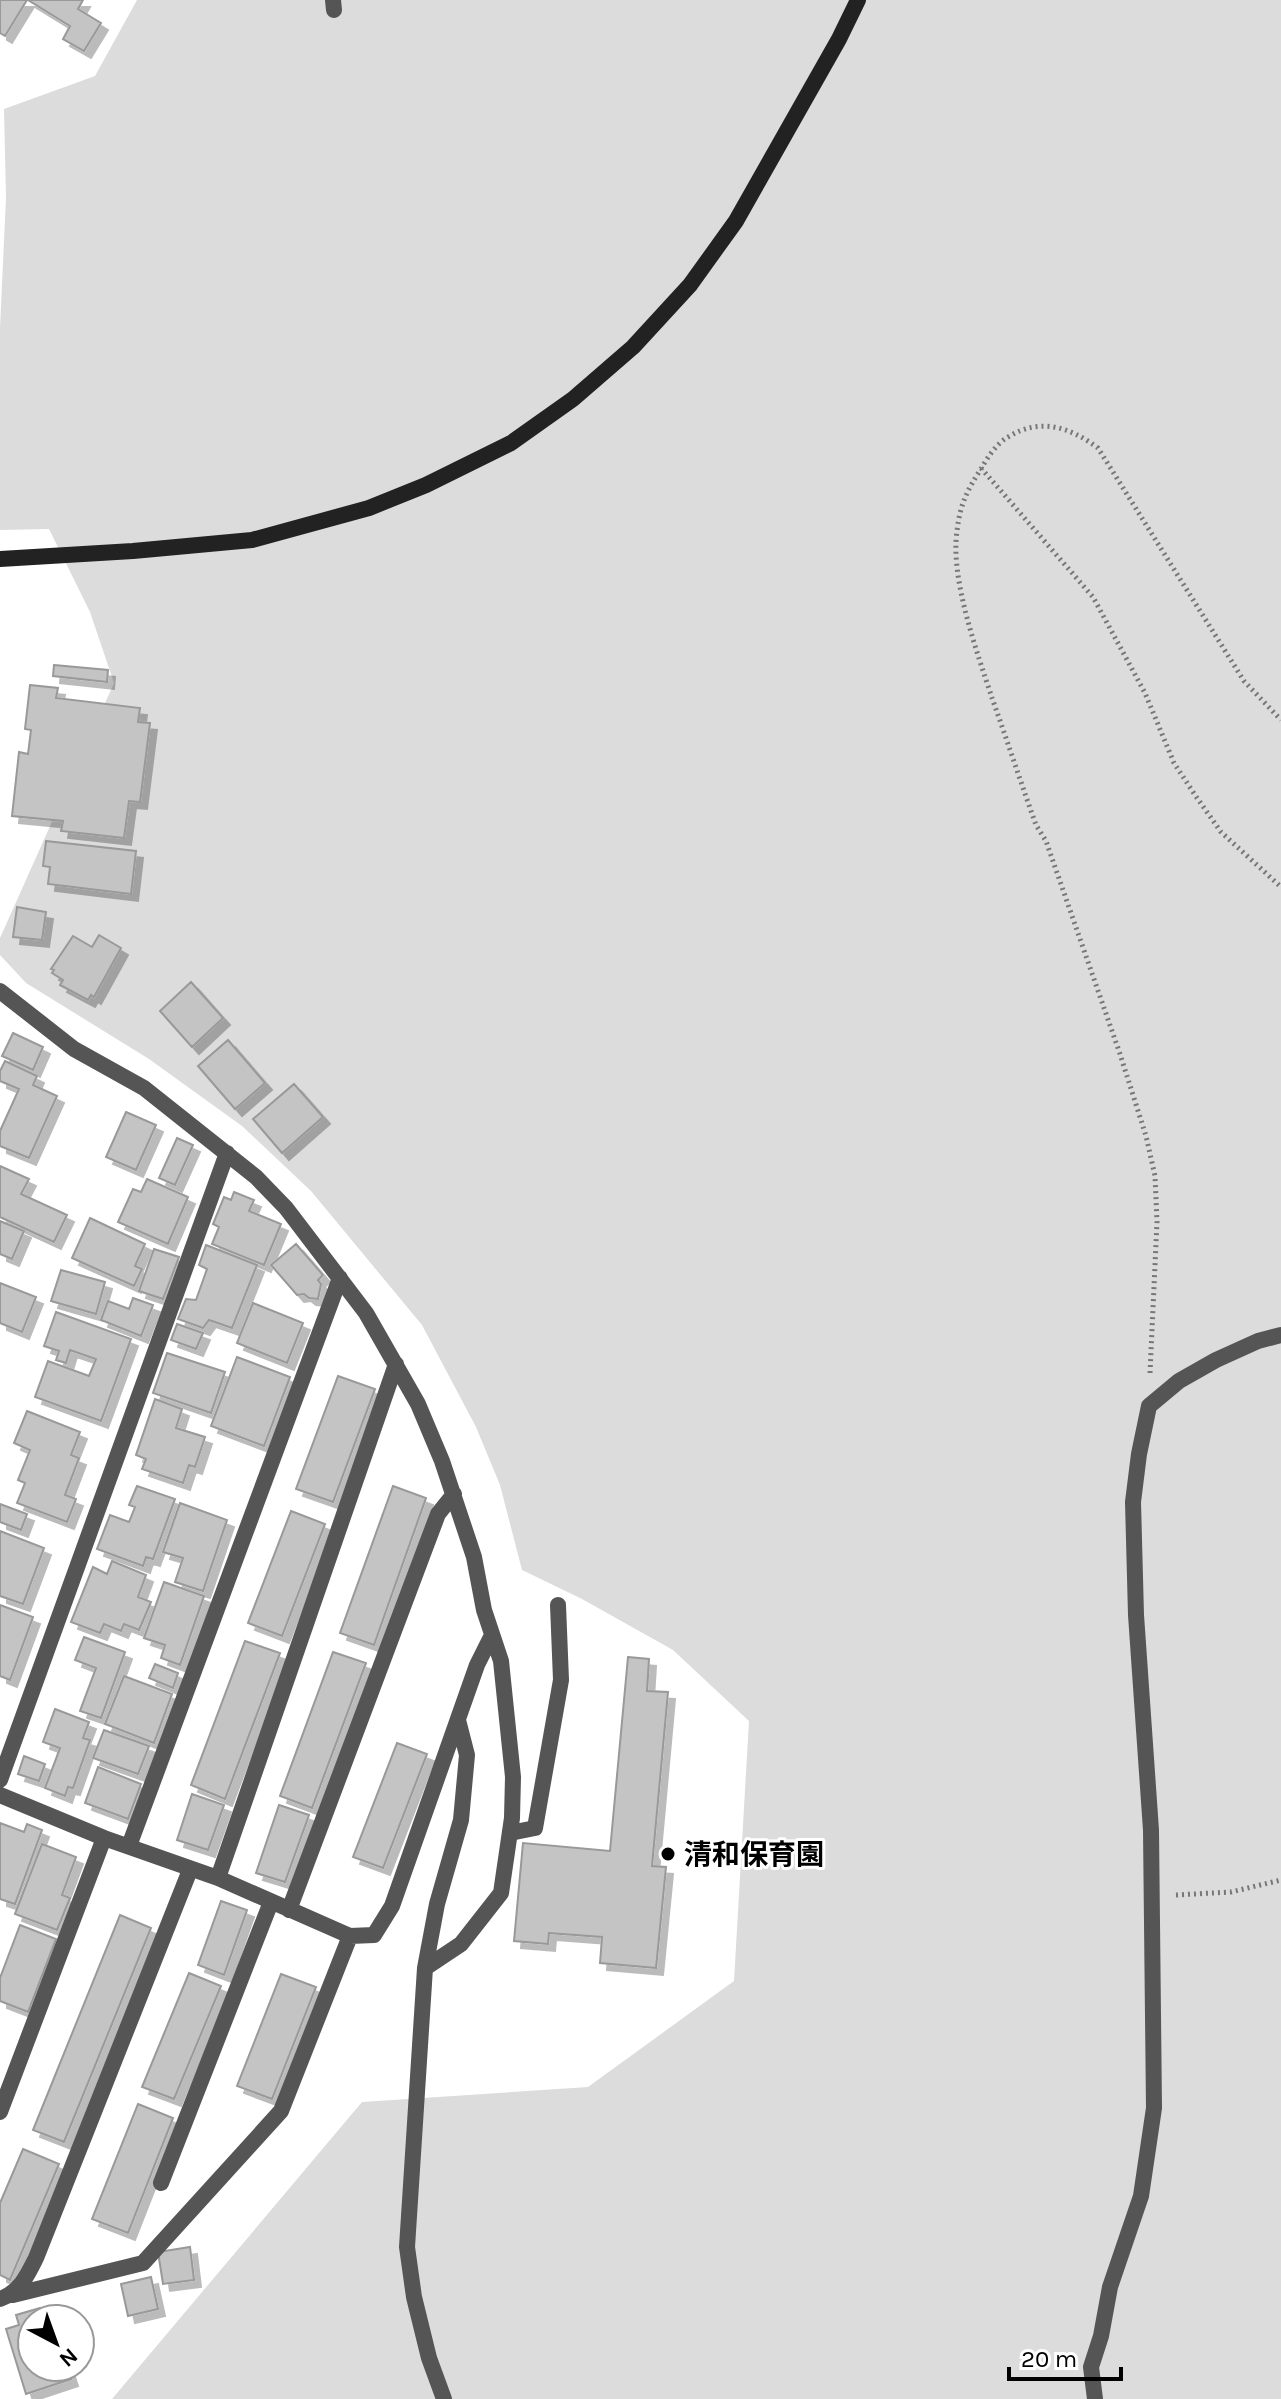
<svg xmlns="http://www.w3.org/2000/svg" width="1281" height="2399" font-family="Karla,'Noto Sans JP',sans-serif">
	<defs>
		<filter id="shadow"><feDropShadow dx="7" dy="7" stdDeviation="0" flood-color="#0004"/></filter>
	</defs>
	<rect width="100%" height="100%" fill="#fff"/>
	<!-- green -->
	<path fill="#dcdcdc" d="M137 0H1281V2399H112L362 2102 588 2087 734 1981 749 1721 673 1650 582 1599 522 1570 500 1485 476 1427 422 1325 311 1191 242 1126 149 1059 26 983 0 955V938L114 683 90 612 49 529 0 530V328L6 197 4 109 95 76Z"/>
	<!-- building -->
	<path fill="#c4c4c4" stroke="#999" stroke-width="2" filter="url(#shadow)" d="M0 0H27L5 36 0 33Z
		M28 0H83L78 9 101 23 84 51 63 39 70 26Z
		M54 665 108 670 107 682 53 676Z
		M30 685 58 688 56 698 140 708 138 722 150 723 140 802 129 801 124 838 61 831 63 821 12 816 19 752 28 754 31 730 25 729Z
		M46 841 136 851 131 894 48 884 50 867 43 866Z
		M17 907 46 912 42 940 13 937Z
		M99 935 121 948 94 997 91 995 88 1000 60 985 63 980 52 973 54 970 51 969 73 936 92 947Z
		M191 982 223 1018 192 1047 160 1011Z
		M13 1033 43 1047 33 1070 2 1056Z
		M228 1040 265 1083 235 1109 198 1066Z
		M5 1061 37 1076 33 1085 57 1096 29 1158 0 1146V1131L19 1089 0 1081V1071Z
		M294 1084 323 1117 282 1153 253 1119Z
		M126 1112 156 1125 136 1170 106 1157Z
		M177 1138 193 1145 175 1185 159 1178Z
		M0 1166 29 1179 21 1194 67 1215 54 1242 0 1217Z
		M147 1179 188 1197 168 1244 118 1222 133 1189 141 1192Z
		M234 1192 254 1200 249 1211 281 1224 264 1265 212 1244 219 1227 213 1224 224 1197 231 1200Z
		M90 1218 145 1244 135 1266 142 1269 134 1286 72 1258Z
		M0 1221 24 1231 12 1259 0 1254Z
		M296 1244 323 1275 318 1280 321 1284 318 1299 309 1298 304 1294 297 1295 271 1265Z
		M206 1245 257 1265 232 1328 209 1320 203 1328 178 1319 186 1299 196 1300 207 1269 199 1265Z
		M154 1249 179 1257 163 1299 139 1291Z
		M61 1270 105 1282 96 1314 51 1301Z
		M0 1283 36 1297 22 1332 0 1323Z
		M133 1298 153 1305 141 1336 101 1320 108 1301 129 1309Z
		M253 1303 303 1323 287 1363 237 1343Z
		M56 1312 131 1339 101 1421 35 1397 48 1361 89 1376 96 1359 70 1350 66 1363 56 1360 59 1351 44 1346Z
		M177 1324 203 1333 196 1349 171 1340Z
		M167 1353 225 1372 211 1413 153 1393Z
		M237 1357 290 1377 264 1446 211 1426Z
		M338 1376 375 1389 333 1502 296 1489Z
		M155 1399 182 1409 176 1428 205 1437 195 1467 189 1465 183 1483 142 1469 146 1459 136 1455Z
		M27 1411 80 1432 71 1455 79 1458 65 1495 76 1499 67 1522 17 1503 25 1483 18 1480 30 1450 14 1443Z
		M137 1486 175 1499 153 1559 146 1557 143 1566 97 1549 110 1515 129 1522 135 1507 129 1505Z
		M393 1486 426 1498 374 1645 340 1633Z
		M180 1503 227 1520 203 1591 175 1582 183 1558 163 1552Z
		M0 1504 27 1514 21 1530 0 1522Z
		M291 1511 325 1524 282 1636 248 1623Z
		M0 1531 44 1548 23 1604 0 1596Z
		M112 1561 146 1575 138 1597 151 1602 139 1630 124 1624 121 1631 104 1624 100 1633 71 1622 93 1567 107 1574Z
		M164 1582 204 1596 180 1665 161 1658 165 1645 144 1638Z
		M0 1605 33 1617 10 1680 0 1676Z
		M84 1637 125 1652 101 1718 80 1711 96 1668 75 1660Z
		M245 1641 280 1653 225 1799 191 1785Z
		M333 1652 366 1663 312 1808 280 1796Z
		M628 1657 649 1659 647 1691 668 1692 652 1866 666 1867 656 1968 600 1963 602 1937 549 1933 548 1944 514 1941 523 1843 610 1851Z
		M155 1664 178 1673 173 1688 149 1678Z
		M124 1676 172 1694 154 1743 105 1724Z
		M55 1709 89 1722 83 1738 90 1740 73 1788 68 1787 65 1796 45 1788 60 1748 43 1742Z
		M104 1730 149 1746 138 1774 93 1758Z
		M397 1743 427 1754 383 1868 353 1857Z
		M24 1756 45 1764 39 1781 18 1774Z
		M98 1767 141 1784 128 1819 85 1803Z
		M192 1794 224 1805 208 1850 177 1840Z
		M279 1805 309 1815 285 1882 256 1873Z
		M0 1823 24 1832 27 1824 42 1830 15 1904 0 1899Z
		M42 1844 76 1857 62 1895 70 1898 57 1930 15 1914Z
		M221 1901 247 1910 224 1975 198 1965Z
		M120 1915 151 1928 64 2142 33 2130Z
		M20 1925 56 1939 28 2012 0 2001V1978Z
		M189 1973 221 1986 174 2099 142 2087Z
		M281 1974 316 1987 272 2099 237 2086Z
		M138 2104 173 2118 128 2233 92 2219Z
		M23 2149 59 2164 10 2280 0 2275V2203Z
		M190 2247 194 2280 163 2284 158 2252Z
		M151 2277 158 2309 128 2316 121 2284Z
		M40 2308 43 2316 51 2313 52 2319H32V2367H67L71 2379 26 2394 6 2329 19 2325 16 2315Z"/>
	<g fill="none" stroke-linecap="round" stroke-linejoin="round">
		<!-- path -->
		<path stroke="#777" stroke-width="5" stroke-dasharray="2 4" stroke-linecap="butt" d="M981 468 1093 597 1145 693 1174 763 1195 795 1221 832 1281 887
			M1150 1373 1157 1222 1155 1176 1146 1136 1120 1054 1046 841 1036 825C1021 783 1007 740 992 698 977 652 950 578 957 531 960 505 967 490 981 469 987 458 997 443 1008 437 1040 417 1070 427 1098 448L1244 681 1281 720
			M1176 1895 1231 1892 1281 1880"/>
		<!-- lane -->
		<path stroke="#555" stroke-width="16" d="M333 0 334 10
			M510 1833 535 1828 561 1680 558 1605"/>
		<!-- street -->
		<path stroke="#555" stroke-width="16" d="M0 991 74 1049 144 1088 256 1177 286 1208 366 1313 418 1404 442 1461 474 1557 484 1610 501 1661 513 1777 512 1818 501 1893 461 1944 425 1968 407 2247 414 2297 429 2358 444 2399
			M0 1780 227 1153
			M0 1795 104 1838 218 1878 350 1936 374 1935 392 1906 477 1665 492 1635
			M129 1846 340 1278
			M218 1878 396 1364
			M289 1910 438 1514 454 1494
			M425 1968 437 1904 461 1820 467 1755 458 1720
			M0 2112 104 1838
			M161 2183 271 1902
			M13 2295 143 2263 281 2111 350 1936
			M0 2299C20 2292 27 2276 36 2258L190 1870
			M1095 2399 1091 2367 1101 2336 1110 2287 1141 2196 1154 2108 1151 1830 1136 1615 1133 1502 1139 1454 1149 1406 1179 1381 1216 1360 1258 1341 1281 1335"/>
		<!-- secondary -->
		<path stroke="#222" stroke-width="16" d="M0 559 133 551 252 540 369 508 426 485 511 443 573 399 633 347 690 285 736 221 839 39 858 0"/>
	</g>
	<!-- markers -->
	<circle fill="#000" stroke="#fff" stroke-width="3" cx="668" cy="1854" r="8"/>
	<g text-anchor="middle" stroke-width="6" stroke-linejoin="round" paint-order="stroke">
		<!-- poi labels -->
		<g font-size="28" font-weight="bold" fill="#000" stroke="#fff" text-anchor="start">
			<text x="684" y="1864">清和保育園</text>
		</g>
	</g>
	<!-- north arrow -->
	<g transform="translate(56 2343) rotate(139)"><circle r="38" fill="#ffffff" stroke="#999999" stroke-width="2"/>
	<path d="M0-6L14 30L0 20L-14 30Z" fill="#000000"/>
	<text y="-12" font-size="22" font-weight="bold" text-anchor="middle" fill="#000000">N</text>
	</g>
	<!-- scale -->
	<path d="M1009 2367v12h112v-12" fill="none" stroke="#000000" stroke-width="4"/>
	<text x="1021" y="2367" font-size="24" fill="#000000" stroke="#ffffff" stroke-width="6" paint-order="stroke">20 m</text>
</svg>
